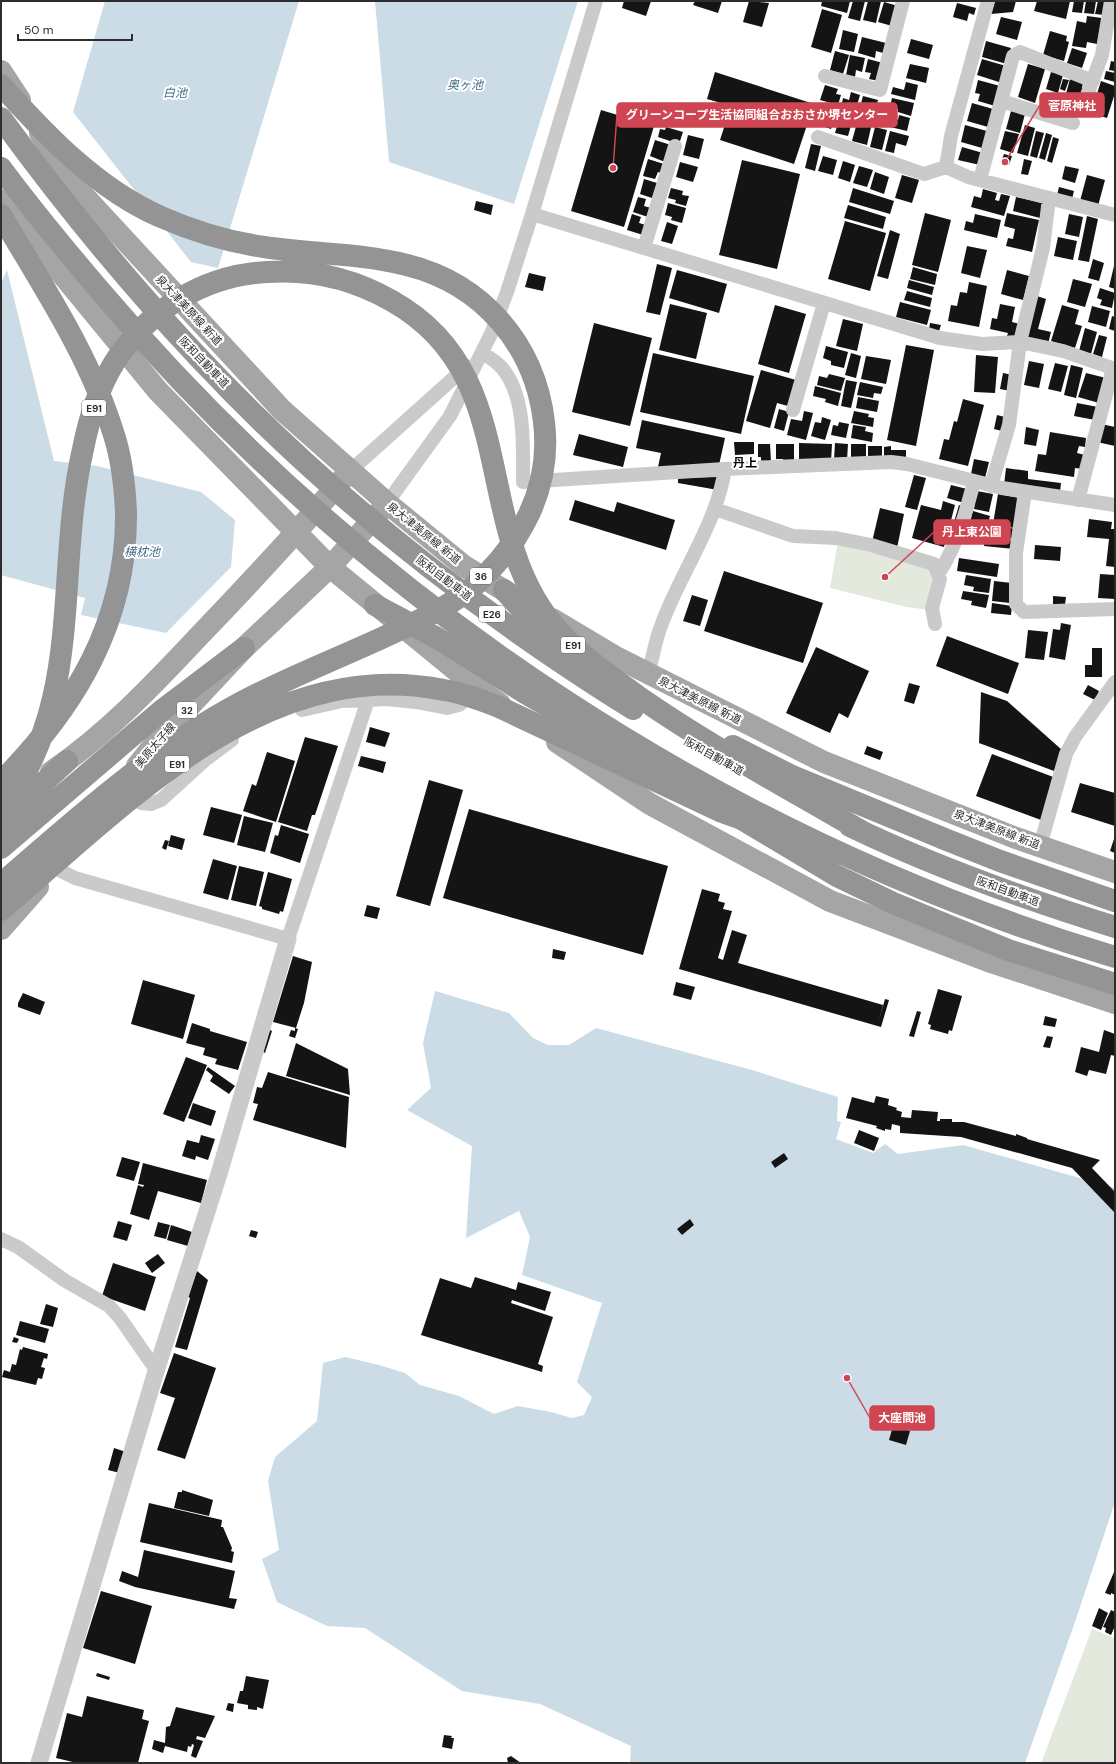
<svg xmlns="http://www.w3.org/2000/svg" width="1116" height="1764" font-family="'DM Sans','Noto Sans JP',sans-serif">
	<rect width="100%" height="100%" fill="#fff"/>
	<!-- green -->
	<path fill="#e4e9dd" d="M838 541 871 548 939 573 930 610 906 607 830 588Z
		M1092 1629 1115 1638V1763H1041Z"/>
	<!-- water -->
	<path fill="#cbdce7" d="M105 1H299L218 268 191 262 73 112Z
		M375 1H578L514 204 389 162Z
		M7 270 54 461 97 466 201 492 235 520 231 567 166 633 81 615 85 598 1 575V283Z
		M435 991 509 1013 533 1038 548 1045H569L596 1028 752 1070 838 1097 837 1121 841 1122 836 1139 873 1153 885 1144 898 1154 963 1145 1115 1188V1502L1075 1622 1025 1763H630L631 1746 540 1704 462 1691 365 1628 327 1626 277 1602 262 1559 279 1550 268 1481 275 1457 317 1421 323 1363 345 1357 379 1365 405 1373 420 1385 459 1396 494 1414 518 1406 551 1412 572 1418 584 1415 592 1397 577 1382 602 1303 522 1275 530 1237 519 1211 466 1238 472 1146 407 1110 431 1088 423 1043Z"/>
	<!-- building -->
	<path fill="#141414" d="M624 1H651L646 16 622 8Z
		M695 1H722L718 13 693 5Z
		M749 1 769 3 762 27 743 22Z
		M822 1H850L847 13 821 6Z
		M853 1H865L860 21 848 18Z
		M868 1H881L876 23 863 20Z
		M995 1H1016L1013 12 991 14Z
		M1037 1H1070L1066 19 1034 11Z
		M1074 1H1084L1082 13 1072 12Z
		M1086 1H1096L1094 14 1084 13Z
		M1098 1H1107L1104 15 1095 14Z
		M884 2 898 6 892 26 878 22Z
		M957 3 976 8 974 15 969 13 967 21 953 17Z
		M822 9 842 15 831 53 811 47Z
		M1087 16 1102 18 1097 44 1087 42 1086 48 1072 46 1077 21 1086 23Z
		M1001 17 1022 22 1017 40 996 34Z
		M843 30 858 34 854 52 839 49Z
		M1050 31 1067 36 1066 41 1069 42 1064 61 1043 55Z
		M862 37 886 43 883 53 876 51 875 58 858 53Z
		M911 39 933 45 929 59 907 53Z
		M986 41 1011 48 1007 64 982 57Z
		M1072 48 1087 53 1082 68 1067 63Z
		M835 51 849 55 843 74 830 70Z
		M850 55 865 58 862 72 856 70 855 77 846 75Z
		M868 59 883 63 879 81 869 79 871 73 865 72Z
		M982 59 1006 66 1002 83 977 75Z
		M1111 61 1115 62V71L1109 70Z
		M910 64 929 68 926 83 906 78Z
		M1028 64 1045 69 1035 103 1018 97Z
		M1106 71 1115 73V82L1104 79Z
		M715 72 814 104 794 164 720 140 731 106 707 99Z
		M1051 72 1063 75 1058 93 1046 89Z
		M1063 79 1069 80 1065 91 1060 89Z
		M1070 79 1083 83 1082 88 1087 90 1081 110 1063 105Z
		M978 80 1000 86 995 106 978 101 980 94 975 93Z
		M1101 81 1115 86V93L1107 118 1091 113Z
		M906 82 918 85 915 100 891 94 893 87 904 90Z
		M825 85 838 89 836 94 841 95 838 105 820 100Z
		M851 92 860 95 855 112 841 108 843 98 849 100Z
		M863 96 878 100 873 119 858 115Z
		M892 98 914 103 911 116 898 112V109L890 107Z
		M972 103 993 109 988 127 967 121Z
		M821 104 837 109 831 129 816 124Z
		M601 110 654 126 624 227 571 211Z
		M1011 111 1025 114 1020 133 1006 129Z
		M841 112 854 115 848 136 835 133Z
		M899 115 910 118 907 131 886 126 888 118 898 120Z
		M858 119 872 123 867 145 852 141Z
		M965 125 987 131 982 148 961 142Z
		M1025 125 1035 128 1028 156 1017 153Z
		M666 127 683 132 679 144 658 137 660 129 665 130Z
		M875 127 887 130 882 150 870 147Z
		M890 131 909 136 906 146 896 143 894 153 885 151Z
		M1005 131 1019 134 1013 153 1000 149Z
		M1036 131 1044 133 1037 158 1030 156Z
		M1046 133 1052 135 1045 160 1039 158Z
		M688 135 704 139 699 159 683 155Z
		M1053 137 1059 139 1052 163 1047 161Z
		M655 140 671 145 665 162 650 156Z
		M811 144 821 146 815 171 805 168Z
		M962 147 983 153 980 165 958 160Z
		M1004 154 1012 156 1009 165 1001 162Z
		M823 156 837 160 833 175 818 171Z
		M648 159 664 164 662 173 658 172 655 179 643 176Z
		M1024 159 1032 161 1028 175 1021 174Z
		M742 160 800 174 777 269 719 255Z
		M843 161 855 165 850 182 838 178Z
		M680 162 698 167 693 182 676 177Z
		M859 166 873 170 867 187 853 183Z
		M1065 166 1079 169 1075 183 1062 179Z
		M875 172 889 177 884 194 870 189Z
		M902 175 919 180 912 203 895 198Z
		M1087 175 1105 180 1098 206 1080 201Z
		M644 179 657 183 652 198 640 194Z
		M1059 187 1074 191 1072 199 1057 195Z
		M671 188 683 191 682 195 689 196 686 206 675 203 676 200 668 198Z
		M853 188 894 201 890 214 849 202Z
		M983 189 997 193 995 200 999 201 1001 194 1010 196 1004 216 971 207 974 196 981 198Z
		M638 197 646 199 644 206 651 208 648 217 633 212Z
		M1016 197 1043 203 1040 218 1013 211Z
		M476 201 493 205 491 215 474 210Z
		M668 203 686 208 682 223 671 220 672 217 665 215Z
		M848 205 886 217 883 229 844 218Z
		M925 213 951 220 938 272 912 265Z
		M1007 213 1039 220 1032 252 1006 246 1008 238 1013 239 1015 229 1004 226Z
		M632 214 641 217 639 223 646 225 643 235 627 230Z
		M975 214 1001 220 997 238 964 230 966 221 973 223Z
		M1069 214 1083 217 1079 237 1065 234Z
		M1087 216 1098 219 1089 262 1078 260Z
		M845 221 886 233 870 291 828 279Z
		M667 222 678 226 672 244 661 241Z
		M890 230 900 234 888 279 877 276Z
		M1058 237 1077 241 1073 260 1054 256Z
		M967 246 987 250 980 278 961 273Z
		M1093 259 1104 263 1099 281 1088 278Z
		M657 264 672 268 660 315 646 312Z
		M1114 266H1115V289L1109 287Z
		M913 267 937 274 935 285 910 279Z
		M677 270 727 284 719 313 669 298Z
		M1007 270 1029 276 1023 300 1001 294Z
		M529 273 546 277 543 291 525 287Z
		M1073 279 1092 284 1085 307 1067 302Z
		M909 280 934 287 932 295 907 288Z
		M969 282 987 286 979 327 948 321 951 305 957 306 960 292 967 293Z
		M1100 288 1115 293 1112 308 1100 305 1102 300 1097 298Z
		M907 291 932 298 930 307 904 300Z
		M1037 296 1046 299 1038 329 1051 332 1048 344 1026 339Z
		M900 302 931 310 927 325 896 317Z
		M670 304 707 313 696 359 659 350Z
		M1000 304 1015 307 1012 322 1020 324 1017 338 1007 336 1008 333 990 329 992 318 997 319Z
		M775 305 806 314 789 373 758 364Z
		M1062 305 1079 310 1075 324 1082 326 1075 348 1051 341Z
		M1092 306 1110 311 1106 327 1088 322Z
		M1112 316 1115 317V331L1109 329Z
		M843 319 863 324 857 351 836 346Z
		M594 323 652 338 630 426 572 412Z
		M930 323 941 325 939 331 929 329Z
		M1085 328 1097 332 1091 354 1079 351Z
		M1099 335 1107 337 1102 357 1093 354Z
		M906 345 934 350 916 446 887 440Z
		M826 346 848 352 844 368 831 365V361L823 358Z
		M653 353 754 376 741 434 640 412Z
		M851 353 861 356 856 378 845 375Z
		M976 355 998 357 995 393 974 392Z
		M866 356 891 360 886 384 861 379Z
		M1029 361 1044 364 1039 388 1024 385Z
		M1055 363 1068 366 1061 392 1048 389Z
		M1071 365 1083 368 1076 398 1064 395Z
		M761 370 796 380 788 406 777 403 770 428 746 421Z
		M1003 373 1013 375 1010 391 1000 389Z
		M1086 373 1106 378 1099 403 1078 397Z
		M829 374 845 378 841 391 817 385 819 376 827 378Z
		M846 380 857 382 851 408 841 406Z
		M860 382 883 387 881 394 874 393 873 398 857 395Z
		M815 386 841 393 838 406 825 402 826 399 813 396Z
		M858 397 879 401 877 412 856 408Z
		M963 399 984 405 968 466 939 459 944 439 949 440 954 421 957 422Z
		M1077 403 1098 407 1095 420 1074 416Z
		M779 409 789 412 784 431 774 428Z
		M804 411 813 413 806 440 787 435 791 419 802 421Z
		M854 411 869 414 868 417 874 418 873 427 851 423Z
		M997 415 1005 417 1002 431 994 429Z
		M822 417 831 420 825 440 811 436 815 422 821 423Z
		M642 420 725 438 719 465 658 467 661 453 636 448Z
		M839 422 849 424 846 438 831 435 833 425 838 426Z
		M1101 424 1115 427V446L1097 442Z
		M853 425 866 427 865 431 873 433 872 442 851 438Z
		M1026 427 1039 430 1036 446 1024 444Z
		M1050 432 1086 438 1085 447 1079 446 1077 453 1085 455 1083 469 1075 468 1074 477 1035 471 1038 454 1046 455Z
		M579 434 628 447 623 467 573 455Z
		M734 442H754V454L735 455Z
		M799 443 832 444 831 462 799 461Z
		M835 443 848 444 847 460H834Z
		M758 444H770L771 462H761V457H758Z
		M776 444H794V462H783V459H776Z
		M851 444H866V457H851Z
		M868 446H882V457H868Z
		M891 446V450H906V458H884V447Z
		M974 459 989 462 985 478 971 474Z
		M1006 468 1028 471V479L1061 483 1060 492 1004 485Z
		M914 475 926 478 917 510 905 507Z
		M718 477V490L678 483V478Z
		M951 485 967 489 964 503 947 498Z
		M977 491 993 494 989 512 974 509Z
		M998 494 1019 498 1014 528 993 524Z
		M575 500 614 512 617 502 675 520 666 550 569 520Z
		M943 501 955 505 944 547 912 538 921 505 941 510Z
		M959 505 965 507 960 523 954 522Z
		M880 508 904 514 897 548 872 542Z
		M973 511 990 516 982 544 965 540Z
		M1089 519 1112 522 1111 529H1115V567L1106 566 1109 539 1087 537Z
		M992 525 1016 529 1014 539 990 535Z
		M985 538 1014 541V549L984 546Z
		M1035 545 1061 547 1060 561 1034 559Z
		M959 558 999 564 997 577 957 571Z
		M724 571 823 603 803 663 704 631Z
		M1100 574 1115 575V599L1098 598Z
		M966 575 991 579 989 593 973 591 974 587 964 585Z
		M994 581 1012 583 1010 603 992 601Z
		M963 591 989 595 986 608 971 605 972 601 961 599Z
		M692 595 708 600 700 626 683 621Z
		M1053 596 1066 597 1065 605H1053Z
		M992 603 1012 606 1011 615 991 613Z
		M1061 623 1071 625 1065 660 1049 657 1053 629 1060 630Z
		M1028 630 1048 632 1044 660 1025 658Z
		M947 636 1019 663 1008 694 936 666Z
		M816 647 869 671 848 718 839 713 830 733 786 713Z
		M1092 648H1102V677H1085V665H1092Z
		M909 683 920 686 914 704 904 701Z
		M1088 685 1099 691 1095 700 1083 694Z
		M981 692 1007 701 1062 750 1054 771 979 743Z
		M370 727 390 733 385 747 366 742Z
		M305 737 338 746 315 815H312L307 831 278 822Z
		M867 746 883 752 880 760 864 754Z
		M267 752 295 761 276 822 243 811 252 784 256 786Z
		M992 754 1056 778 1041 820 976 796Z
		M361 756 386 762 383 773 358 766Z
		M429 780 463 790 430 906 396 896Z
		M1080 783 1115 793V826L1071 812Z
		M211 807 242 815 234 843 203 835Z
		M469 809 668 866 643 955 443 898Z
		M244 816 273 823 265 852 237 845Z
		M281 825 309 834 300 863 270 853 275 835 278 836Z
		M171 835 185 839 182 850 168 846Z
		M1115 836V853L1110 851Z
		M165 840 169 841 166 850 162 848Z
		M213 859 237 866 228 900 203 893Z
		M239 866 264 872 256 906 231 900Z
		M268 872 292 879 283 912 280 911 279 914 262 909V907L259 906Z
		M702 889 720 894 718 901 725 903 723 909 732 911 718 958 723 960 732 930 747 935 738 963 883 1005 879 1020 885 999 889 1000 881 1027 679 969Z
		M367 905 380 908 377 919 364 916Z
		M553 949 566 952 564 960 552 958Z
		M293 956 312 962 304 1003 296 1028 273 1022Z
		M143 980 195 995 183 1039 131 1024Z
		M676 982 695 987 691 1000 673 995Z
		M938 989 962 996 952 1031 949 1030 948 1034 930 1029 931 1025 928 1024Z
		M23 993 45 1002 40 1015 18 1007V1003Z
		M917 1011 921 1012 914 1037 909 1036Z
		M1045 1016 1057 1019 1055 1027 1043 1025Z
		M192 1023 210 1029V1031L247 1042 238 1070 215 1064 217 1059 203 1055 205 1048 186 1043Z
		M295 1028 298 1029 295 1038 289 1036 291 1030 295 1031Z
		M270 1030 272 1031 265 1053 263 1052Z
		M1104 1030 1115 1034V1056L1111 1055 1106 1074 1089 1070 1087 1076 1075 1072 1081 1047 1099 1052Z
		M1047 1036 1053 1037 1050 1048 1043 1047Z
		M296 1043 348 1069 350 1095 286 1076Z
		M186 1057 207 1065 184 1122 163 1114Z
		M208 1067 235 1086 229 1094 210 1081 213 1076 206 1070Z
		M268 1072 349 1097 346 1148 253 1120 258 1104 253 1103 257 1087 262 1088Z
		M876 1096 889 1099 888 1105 897 1108 896 1110 902 1112 901 1117 911 1118 912 1110 938 1112 937 1121H940V1119H952V1122H964L1016 1136V1134L1027 1138V1139L1100 1160 1092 1168 1115 1192V1213L1072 1168 961 1137 900 1133V1126L892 1124 891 1130 885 1129V1131L876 1128 877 1126 846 1118 852 1097 874 1103Z
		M193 1103 216 1111 211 1126 188 1118Z
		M859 1130 879 1138 874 1151 854 1143Z
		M201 1135 215 1139 208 1160 196 1156 195 1160 182 1156 187 1140 199 1143Z
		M784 1153 788 1159 775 1168 771 1162Z
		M122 1157 140 1162 134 1181 116 1176Z
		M143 1163 207 1180 201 1203 158 1191 149 1220 130 1214 138 1185 143 1187 144 1185 138 1184Z
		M690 1219 694 1225 682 1235 677 1229Z
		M118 1221 132 1225 127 1241 113 1237Z
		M158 1222 170 1225 166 1239 154 1236Z
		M171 1225 192 1232 188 1246 167 1240Z
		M251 1230 258 1232 256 1238 249 1236Z
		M158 1254 165 1263 152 1273 145 1263Z
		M113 1263 156 1277 145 1311 102 1296Z
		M197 1271 208 1280 187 1350 175 1347 190 1298 188 1297Z
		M475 1277 516 1290 518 1282 551 1292 545 1311 512 1300 511 1303 553 1317 538 1364 543 1366 542 1372 421 1335 440 1278 471 1288Z
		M46 1304 58 1308 53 1327 40 1324Z
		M20 1321 49 1329 45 1343 16 1335Z
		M14 1337 19 1339 17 1343 12 1342Z
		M23 1347 48 1354 47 1359 44 1358 41 1367 45 1368 42 1379 38 1378 36 1385 2 1377 4 1370 10 1372 12 1364 16 1365 20 1349 22 1350Z
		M174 1353 216 1368 185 1459 157 1450 175 1398 160 1393Z
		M893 1426 910 1431 906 1445 889 1440Z
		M114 1448 126 1452 120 1473 108 1470Z
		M182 1490 213 1500 209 1516 174 1508 178 1492H182Z
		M149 1503 222 1520 221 1527H223L232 1548 231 1551 234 1552 232 1563 140 1542Z
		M144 1550 235 1571 229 1598 237 1599 234 1609 135 1587 119 1581 122 1571 138 1577Z
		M1114 1572 1115 1595 1111 1593V1595L1105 1593Z
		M101 1591 152 1606 135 1664 83 1648Z
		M1099 1608 1108 1613 1101 1630 1092 1626Z
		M1111 1610 1115 1612V1626L1111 1635 1105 1632 1106 1628 1103 1627Z
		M97 1673 110 1677 109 1680 96 1676Z
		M246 1676 269 1680 263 1709 257 1707V1710L248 1709V1705L237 1703 240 1691H243Z
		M87 1696 144 1710 142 1719 149 1721 138 1763H77L56 1758 67 1713 82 1717Z
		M228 1703 234 1704 233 1712 226 1710Z
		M176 1707 215 1716 205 1738 197 1736 196 1739 203 1741 196 1758 191 1756 194 1745 192 1744 191 1747 188 1746 187 1752 165 1746 163 1753 152 1749 154 1740 165 1743 166 1727 170 1726Z
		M444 1735 452 1736 451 1738H454L452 1749 442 1747Z
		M511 1756 521 1763H508L507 1758Z"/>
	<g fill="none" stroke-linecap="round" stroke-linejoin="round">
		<!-- minor -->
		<path stroke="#cacaca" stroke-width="14" d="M988 1 951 136 946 167 968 177 1115 215
			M825 76 880 90 903 1
			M1086 98 1102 55 1111 1
			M1001 101 1073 123
			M818 137 924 174 946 167
			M980 180 1013 56 1020 52 1093 81
			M532 214 940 338 982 344 1020 342 1063 351 1115 369
			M644 248 675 146
			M482 353C489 357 497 362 502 368 526 396 523 447 523 482L725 469 891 462 907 464 1002 488 1115 505
			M793 410 824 303
			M350 471 467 366
			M991 486 1009 425 1020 342 1043 248 1049 198
			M1025 492 1016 553V604L1024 612 1115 609
			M1078 500 1113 368
			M387 503 450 416 491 334 507 292 532 214 596 1
			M715 509 793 536 836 538 871 545 934 564 940 579 932 608 935 624
			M939 573C957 545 965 515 974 482
			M648 674C653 658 655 641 661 626 680 573 716 526 725 469
			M302 710 342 701 368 700
			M129 793 141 803 151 804 161 800 205 760 232 740
			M1040 846 1066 754 1075 737 1115 682
			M55 868 75 878 288 939 368 700 386 699 416 702 447 708 459 705 474 693
			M1 1239 18 1247 64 1280 109 1306 120 1318 152 1364 157 1368"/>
		<!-- tertiary -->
		<path stroke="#cacaca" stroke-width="17" d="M39 1763 157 1368 219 1174 288 939"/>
		<!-- primary -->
		<path stroke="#a5a5a5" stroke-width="22" d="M1 71 20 100
			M40 133 72 183 282 410 387 503 464 566 520 600
			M1 200 158 391 330 567 480 690 500 704
			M552 619 614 656 824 762 1016 838 1115 872
			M557 742 650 804 830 901 988 961 1115 1003
			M137 766 158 740 244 648 330 567 385 506
			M51 772C107 734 154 684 200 635 251 582 300 529 347 474
			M1 929 38 887"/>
		<!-- motorway -->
		<path stroke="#949494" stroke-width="22" d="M1 215C42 285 90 356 114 435 122 460 125 487 126 513 127 622 75 707 1 782
			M504 590 543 633 574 658
			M375 605 437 638 525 693 642 760
			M733 746 792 776 947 840 1000 861 1115 901
			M730 812 837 876 893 903 1008 950 1115 984
			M1 822 67 761
			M1 848 161 711 244 648"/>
		<!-- motorway-bridge -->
		<path stroke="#949494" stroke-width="22" d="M1 85C47 136 97 189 161 217 193 231 229 242 264 247 311 254 360 253 407 265 483 284 535 345 544 422 552 488 521 544 473 587 451 605 425 618 399 630 347 655 293 675 242 702 153 749 77 818 1 884
			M1 118C63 203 130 285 202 361 329 496 476 611 633 709
			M1 168C33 211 67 252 102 293 368 605 722 839 1115 957
			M1 812C86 698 54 577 83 449 89 419 98 389 114 363 148 310 204 275 267 272 311 269 354 279 392 301 522 374 471 522 551 622 575 652 609 675 639 697 711 747 788 788 863 832
			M850 826C935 867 1025 899 1115 927
			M1 910C125 805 265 654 444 690 463 693 481 700 499 707L722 812 747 821"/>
	</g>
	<g text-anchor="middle" stroke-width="4" stroke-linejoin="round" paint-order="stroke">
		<!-- shield labels -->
		<g fill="#fff" stroke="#6c6c6c" stroke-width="1">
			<rect x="82" y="400" width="24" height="16" rx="3"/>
			<rect x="470" y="568" width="22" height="16" rx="3"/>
			<rect x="479" y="606" width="26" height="16" rx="3"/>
			<rect x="561" y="637" width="24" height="16" rx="3"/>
			<rect x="177" y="702" width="20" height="16" rx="3"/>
			<rect x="165" y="756" width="24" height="16" rx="3"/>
		</g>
		<g font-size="10" font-weight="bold" fill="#2d2d2d">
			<text x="94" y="412">E91</text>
			<text x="481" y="580">36</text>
			<text x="492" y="618">E26</text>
			<text x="573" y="649">E91</text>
			<text x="187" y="714">32</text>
			<text x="177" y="768">E91</text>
		</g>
		<!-- street labels -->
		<g font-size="11" fill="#2d2d2d" stroke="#fff">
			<text transform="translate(189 310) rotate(47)" y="4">泉大津美原線 新道</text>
			<text transform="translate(204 362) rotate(46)" y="4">阪和自動車道</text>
			<text transform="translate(424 533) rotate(39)" y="4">泉大津美原線 新道</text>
			<text transform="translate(444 578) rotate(37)" y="4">阪和自動車道</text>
			<text transform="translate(700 700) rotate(27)" y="4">泉大津美原線 新道</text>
			<text transform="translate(155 745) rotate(-49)" y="4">美原太子線</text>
			<text transform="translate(714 756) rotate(29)" y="4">阪和自動車道</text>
			<text transform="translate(997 829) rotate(21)" y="4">泉大津美原線 新道</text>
			<text transform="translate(1008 891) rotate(20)" y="4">阪和自動車道</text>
		</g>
		<!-- water labels -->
		<g font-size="12" font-style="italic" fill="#466d85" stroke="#fff">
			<text x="465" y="89">奥ヶ池</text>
			<text x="175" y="97">白池</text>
			<text x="142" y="556">横枕池</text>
		</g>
		<!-- neighbourhood labels -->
		<g font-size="12" font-weight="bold" fill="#000" stroke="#fff">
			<text x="745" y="467">丹上</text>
		</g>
	</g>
	<!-- callouts -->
	<path fill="none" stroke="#cf4551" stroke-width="1.5" d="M1005 162L1040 105M613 168L617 115M885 577L934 532M847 1378L870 1418"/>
	<g fill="#cf4551" stroke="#fff" stroke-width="1.5">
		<circle cx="1005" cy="162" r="4"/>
		<circle cx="613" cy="168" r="4"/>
		<circle cx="885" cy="577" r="4"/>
		<circle cx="847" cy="1378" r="4"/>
	</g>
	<g fill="#cf4551" stroke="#cf4551" stroke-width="1.5">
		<rect x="1040" y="93" width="64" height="24" rx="4"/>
		<rect x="617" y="103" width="280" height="24" rx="4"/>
		<rect x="934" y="520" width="76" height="24" rx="4"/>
		<rect x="870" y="1406" width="64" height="24" rx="4"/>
	</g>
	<g font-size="12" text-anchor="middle" font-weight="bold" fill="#fff">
		<text x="1072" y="110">菅原神社</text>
		<text x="757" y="119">グリーンコープ生活協同組合おおさか堺センター</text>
		<text x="972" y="536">丹上東公園</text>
		<text x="902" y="1422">大座間池</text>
	</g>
	<!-- border -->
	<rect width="1116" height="1764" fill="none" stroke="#2d2d2d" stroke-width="4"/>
	<!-- scale -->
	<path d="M18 34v6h114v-6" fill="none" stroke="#2d2d2d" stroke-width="2"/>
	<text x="24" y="34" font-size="12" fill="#2d2d2d" stroke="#ffffff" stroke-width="3" paint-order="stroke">50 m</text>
</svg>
